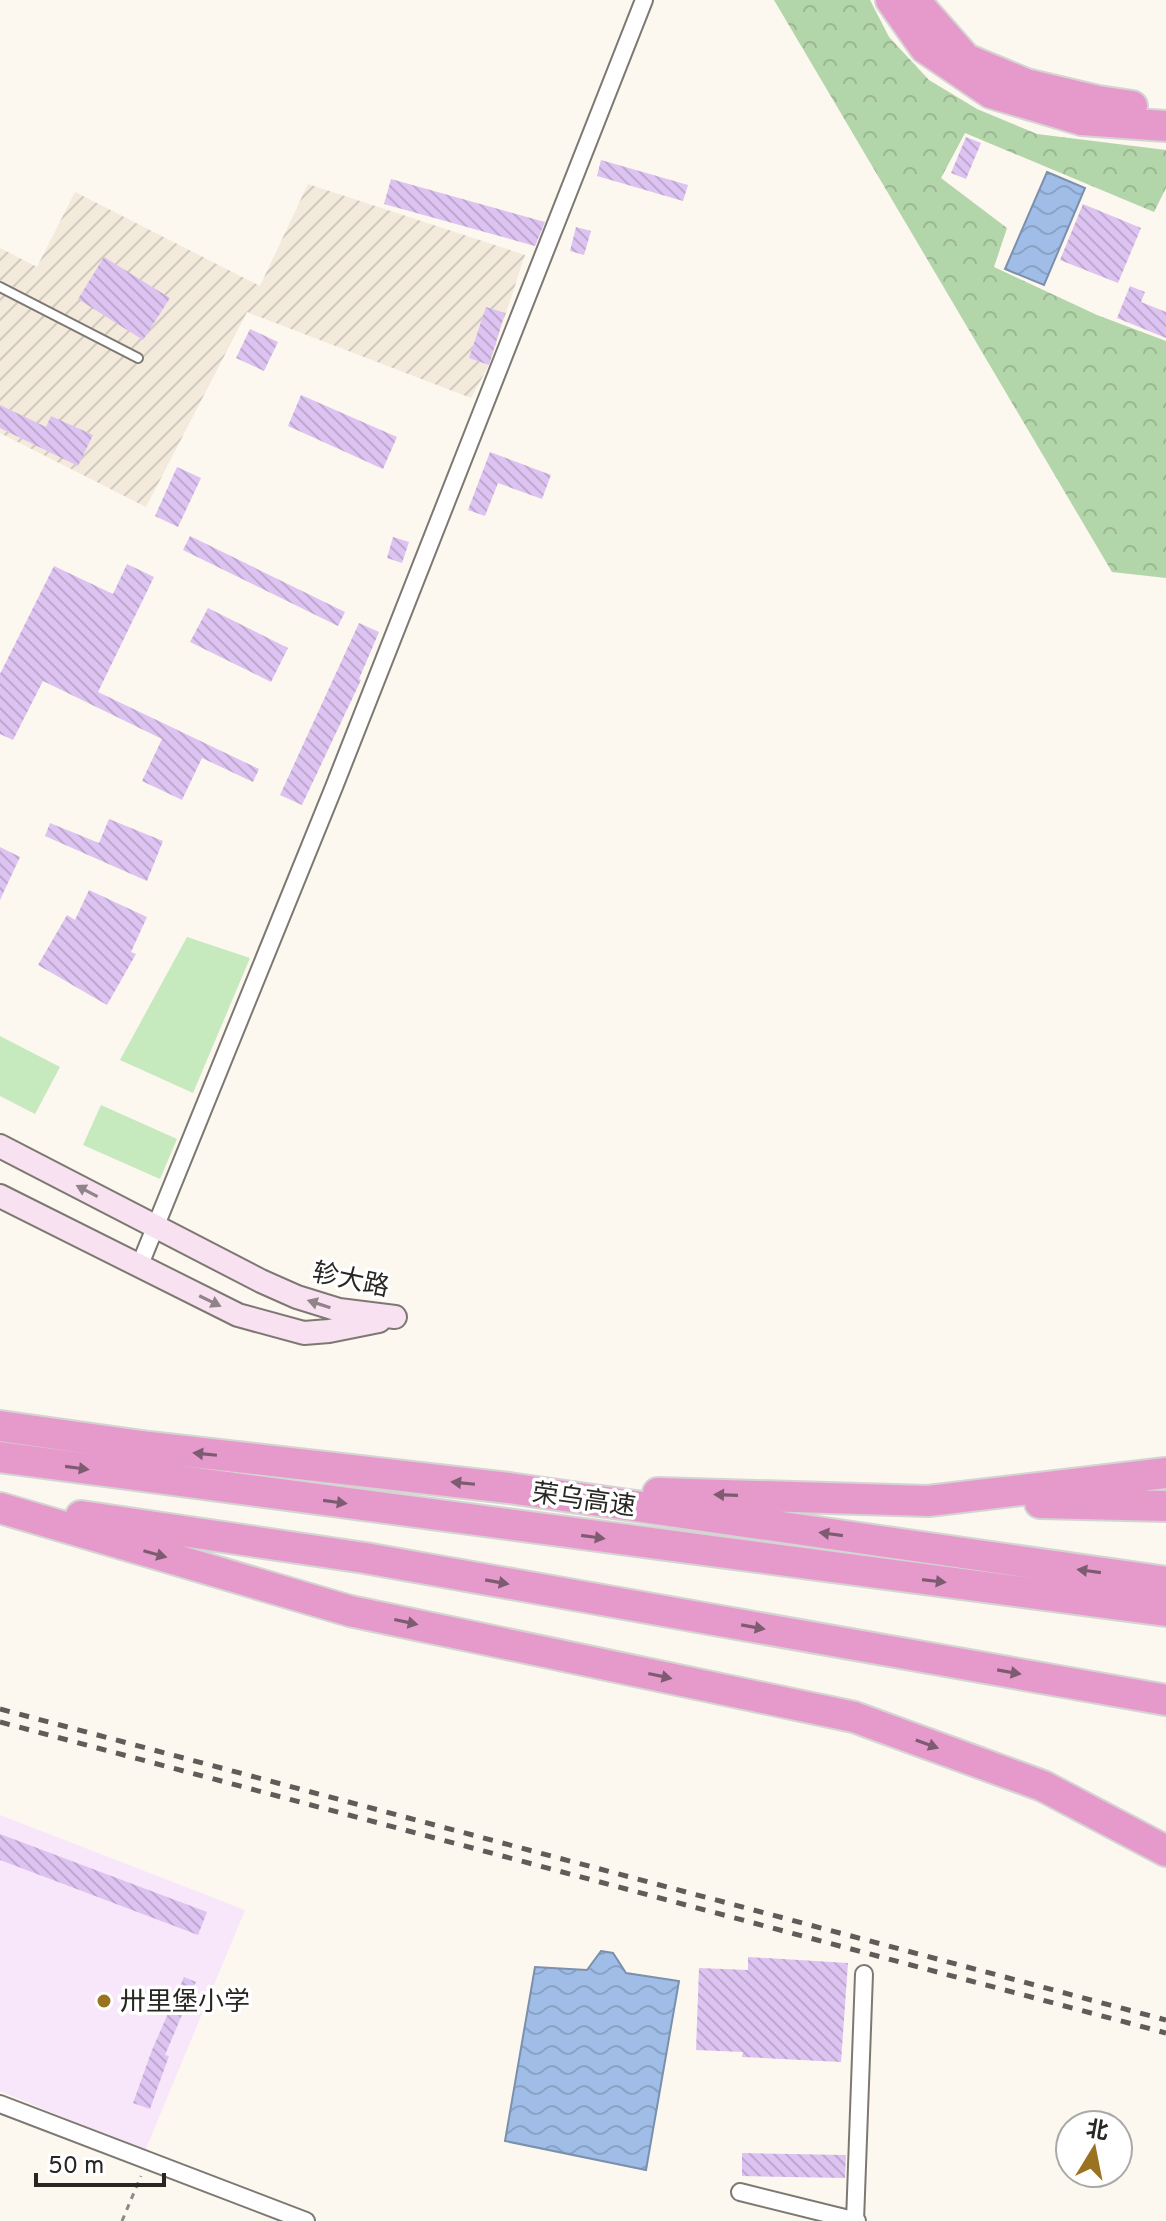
<svg xmlns="http://www.w3.org/2000/svg" width="1166" height="2221" font-family="Overpass,'Noto Sans SC',sans-serif">
	<defs>
		<pattern id="industrial-furrows" width="10" height="10" patternUnits="userSpaceOnUse" patternTransform="scale(2)"><rect width="10" height="10" fill="#f3eadc"/><path d="M-1 1l2-2M0 10L10 0M9 11l2-2" fill="none" stroke="#d0c9bd"/></pattern>
		<pattern id="forest-crowns" width="20" height="18" patternUnits="userSpaceOnUse" patternTransform="scale(2)"><rect width="20" height="18" fill="#b3d5aa"/><path d="M2 6a3 3 0 1 1 6 0M12 15a3 3 0 1 1 6 0" fill="none" stroke="#9ab792"/></pattern>
		<pattern id="water-waves" width="16" height="10" patternUnits="userSpaceOnUse" patternTransform="scale(2)"><rect width="16" height="10" fill="#9fbde7"/><path d="M0 5q4-4 8 0t8 0" fill="none" stroke="#89a2c6"/></pattern>
		<pattern id="building-back-hatch" width="6" height="6" patternUnits="userSpaceOnUse" patternTransform="scale(2)"><rect width="6" height="6" fill="#ddc3f1"/><path d="M-1 5l2 2M0 0l6 6M5-1l2 2" fill="none" stroke="#bea8ce"/></pattern>
	</defs>
	<rect width="100%" height="100%" fill="#fcf7ef"/>
	<!-- industrial -->
	<path fill="url(#industrial-furrows)" d="M308 184 525 255 489 365 471 398 247 312 146 507 0 433V248L37 267 75 192 260 286Z"/>
	<!-- education -->
	<path fill="#f8e7fa" d="M0 1815 245 1910 145 2151 0 2091Z"/>
	<!-- grass -->
	<path fill="#c7e9be" d="M187 937 250 958 193 1093 120 1060Z
		M0 1036 60 1067 35 1114 0 1096Z
		M101 1105 177 1139 160 1179 83 1145Z"/>
	<!-- forest -->
	<path fill="url(#forest-crowns)" d="M774 0H870L889 37 929 80 977 109 1037 134 1166 150V188L1154 212 965 133 941 178 1007 228 994 267 1097 315 1166 341V578L1112 572Z"/>
	<!-- water -->
	<path fill="url(#water-waves)" stroke="#7b90ac" stroke-width="2" d="M1047 172 1085 188 1044 285 1005 269Z
		M601 1951 613 1953 626 1973 679 1981 646 2170 505 2141 535 1967 587 1970Z"/>
	<!-- building -->
	<path fill="url(#building-back-hatch)" d="M966 137 981 143 966 179 951 173Z
		M601 160 688 185 683 201 597 176Z
		M391 179 545 222 535 246 384 204Z
		M1083 204 1141 228 1118 283 1060 260Z
		M576 227 591 231 584 255 570 251Z
		M104 257 170 298 143 340 78 299Z
		M1130 286 1145 292 1141 302 1166 312V338L1117 318Z
		M486 307 505 313 489 365 469 358Z
		M250 329 278 342 264 371 236 358Z
		M301 395 397 437 383 469 288 426Z
		M0 405 46 427 51 416 93 435 78 466 0 428Z
		M490 452 551 475 542 499 498 483 485 516 468 510Z
		M177 467 201 478 178 527 155 516Z
		M190 536 345 612 338 626 183 550Z
		M393 537 409 542 402 563 387 558Z
		M127 564 154 577 98 692 259 769 253 782 202 758 182 800 142 781 162 739 43 681 13 740 0 734V674L54 566 113 594Z
		M208 608 288 648 271 682 190 642Z
		M359 623 379 632 359 679 361 680 302 805 280 795Z
		M109 819 163 841 147 881 45 836 50 823 99 843Z
		M0 847 20 857 0 900Z
		M89 890 147 917 131 952 136 954 107 1005 38 965 67 915 75 920Z
		M0 1834 207 1912 198 1935 0 1860Z
		M748 1957 848 1963 841 2062 742 2057 743 2052 696 2050 699 1968 748 1970Z
		M184 1977 196 1982 165 2055 169 2056 150 2109 133 2103 152 2050Z
		M742 2153 846 2155 845 2178 742 2176Z"/>
	<g fill="none" stroke-linecap="round" stroke-linejoin="round">
		<!-- lane casing -->
		<g stroke="#7d7972" stroke-width="12">
			<path id="lane" d="M0 287 138 358"/>
		</g>
		<!-- street casing -->
		<g stroke="#7d7972" stroke-width="20">
			<path id="street" d="M139 1267 334 787 644 0
				M0 2104 306 2221
				M740 2192 857 2221
				M855 2221 864 1974"/>
		</g>
		<!-- secondary casing -->
		<g stroke="#7d7972" stroke-width="26">
			<path id="secondary" d="M0 1146 261 1281 297 1297 339 1310 395 1317
				M0 1196 238 1315 304 1333 329 1331 379 1321"/>
		</g>
		<!-- highway casing -->
		<g stroke="#d4d4d3" stroke-width="34">
			<path id="highway" d="M891 0 925 48 991 93 1082 120 1166 126
				M914 0 966 59 1026 84 1098 101 1132 106
				M0 1426 149 1447 509 1488 1166 1582
				M0 1457 1166 1611
				M658 1493 928 1501 1166 1473
				M1040 1503 1166 1506
				M0 1508 350 1611 854 1717 1043 1786 1166 1851
				M81 1516 365 1558 1166 1700"/>
		</g>
		<!-- path -->
		<path stroke="#8e8b86" stroke-width="3" stroke-dasharray="6 6" stroke-linecap="butt" d="M122 2221 141 2176"/>
		<!-- lane -->
		<use href="#lane" stroke="#fff" stroke-width="8"/>
		<!-- street -->
		<use href="#street" stroke="#fff" stroke-width="16"/>
		<!-- secondary -->
		<use href="#secondary" stroke="#f8e1f0" stroke-width="22"/>
		<!-- highway -->
		<use href="#highway" stroke="#e69acc" stroke-width="30"/>
		<!-- rail -->
		<path stroke="#5f5d59" stroke-width="5" stroke-dasharray="10 10" stroke-linecap="butt" d="M0 1709 1166 2020
			M0 1722 1166 2033"/>
	</g>
	<!-- one-way arrows -->
	<defs><path id="oneway-solid" d="M-6-.8H1V-3.2L6.5 0L1 3.2V.8H-6Z" transform="scale(2)"/></defs>
	<g fill="#90848a">
		<use href="#oneway-solid" transform="translate(87 1191) rotate(-152)"/>
		<use href="#oneway-solid" transform="translate(210 1301) rotate(26)"/>
		<use href="#oneway-solid" transform="translate(319 1304) rotate(-162)"/>
	</g>
	<g fill="#7d5b70">
		<use href="#oneway-solid" transform="translate(205 1454) rotate(-174)"/>
		<use href="#oneway-solid" transform="translate(77 1468) rotate(8)"/>
		<use href="#oneway-solid" transform="translate(463 1483) rotate(-174)"/>
		<use href="#oneway-solid" transform="translate(726 1495) rotate(-178)"/>
		<use href="#oneway-solid" transform="translate(335 1502) rotate(8)"/>
		<use href="#oneway-solid" transform="translate(831 1534) rotate(-172)"/>
		<use href="#oneway-solid" transform="translate(593 1537) rotate(8)"/>
		<use href="#oneway-solid" transform="translate(155 1554) rotate(16)"/>
		<use href="#oneway-solid" transform="translate(1089 1571) rotate(-172)"/>
		<use href="#oneway-solid" transform="translate(934 1581) rotate(7)"/>
		<use href="#oneway-solid" transform="translate(497 1582) rotate(10)"/>
		<use href="#oneway-solid" transform="translate(406 1622) rotate(12)"/>
		<use href="#oneway-solid" transform="translate(753 1627) rotate(10)"/>
		<use href="#oneway-solid" transform="translate(1009 1672) rotate(10)"/>
		<use href="#oneway-solid" transform="translate(660 1676) rotate(12)"/>
		<use href="#oneway-solid" transform="translate(927 1744) rotate(20)"/>
	</g>
	<!-- markers -->
	<circle fill="#9b721f" stroke="#fff" stroke-width="3" cx="104" cy="2001" r="8"/>
	<g text-anchor="middle" stroke-width="7" stroke-linejoin="round" paint-order="stroke">
		<!-- street labels -->
		<g font-size="26" fill="#282724" stroke="#fff">
			<text transform="translate(351 1279) rotate(12)" y="9">轸大路</text>
			<text transform="translate(584 1499) rotate(8)" y="9">荣乌高速</text>
		</g>
		<!-- poi labels -->
		<g font-size="26" fill="#282724" stroke="#fff" text-anchor="start">
			<text x="120" y="2010">卅里堡小学</text>
		</g>
	</g>
	<!-- north arrow -->
	<g transform="translate(1094 2149) rotate(10)"><circle r="38" fill="#ffffff" stroke="#a9a9a7" stroke-width="2"/>
	<path d="M0-6L14 30L0 20L-14 30Z" fill="#9b721f"/>
	<text y="-12" font-size="22" font-weight="bold" text-anchor="middle" fill="#282724">北</text>
	</g>
	<!-- scale -->
	<path d="M36 2173v12h128v-12" fill="none" stroke="#282724" stroke-width="4"/>
	<text x="48" y="2173" font-size="24" fill="#282724" stroke="#ffffff" stroke-width="6" paint-order="stroke">50 m</text>
</svg>
